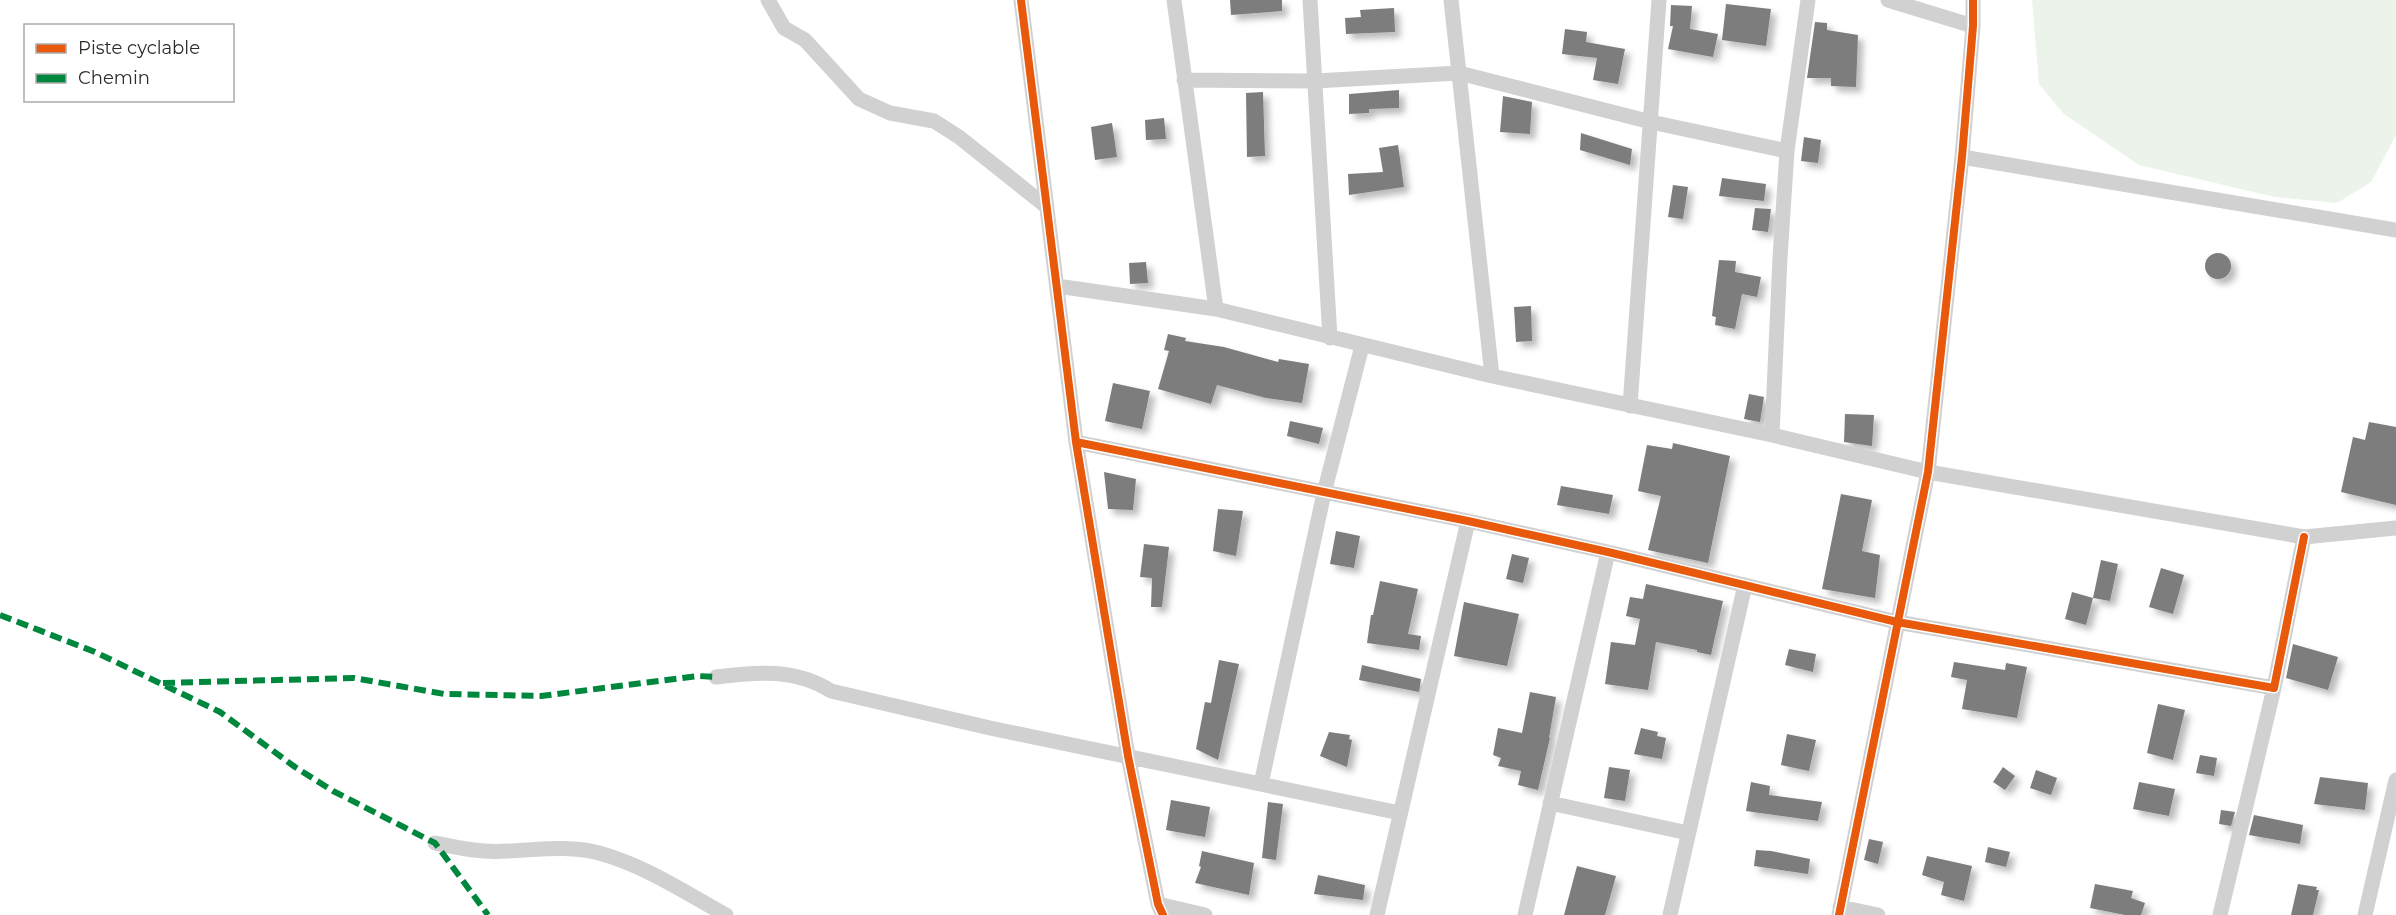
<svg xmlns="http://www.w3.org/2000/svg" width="2396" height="915" font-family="Montserrat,sans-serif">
	<defs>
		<filter id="shadow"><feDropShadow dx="5.5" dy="5.5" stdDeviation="3" flood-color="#0004"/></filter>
	</defs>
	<rect width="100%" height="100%" fill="#fff"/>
	<!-- green -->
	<path fill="#ecf3ea" d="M2032 0H2396V135L2371 182 2337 203 2275 197 2139 165 2064 114 2039 84Z"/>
	<!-- building -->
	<path fill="#7d7d7d" filter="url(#shadow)" d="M1230 0H1282V11L1231 15Z
		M1726 4 1771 9 1766 46 1722 40Z
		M1671 5 1692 6 1690 29 1718 34 1713 57 1668 49 1673 26H1670Z
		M1394 8 1395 32 1346 34 1345 18 1361 17 1360 10Z
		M1815 22 1827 23V30L1858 35 1856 87 1831 86V78H1807Z
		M1565 29 1587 32 1586 42 1625 49 1618 84 1593 80 1597 58 1562 54Z
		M1399 90V108L1369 109V113L1349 114V94Z
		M1263 92 1265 156 1247 157 1246 93Z
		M1503 96 1532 102 1530 134 1500 132Z
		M1164 118 1166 139 1146 140 1145 120Z
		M1112 123 1117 157 1095 160 1091 127Z
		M1581 133 1632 149 1630 165 1580 150Z
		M1804 137 1821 140 1818 163 1801 161Z
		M1398 145 1404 187 1349 195 1348 174 1383 172 1379 148Z
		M1722 178 1766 184 1764 201 1719 196Z
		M1673 185 1688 187 1683 219 1668 217Z
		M1755 208 1771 209 1768 232 1752 230Z
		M2205 266a13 13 0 1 1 26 0a13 13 0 1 1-26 0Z
		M1719 260 1736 261 1735 272 1761 277 1757 297 1742 294 1735 329 1715 325 1716 317 1712 316Z
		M1146 262 1148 283 1130 284 1129 263Z
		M1531 306 1532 341 1516 342 1514 307Z
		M1168 334 1186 338 1185 341 1224 347 1278 362 1279 359 1309 364 1302 403 1266 398 1217 385 1211 404 1158 389 1169 351 1164 350Z
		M1113 383 1150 391 1142 429 1105 421Z
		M1749 394 1764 397 1760 422 1744 419Z
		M1845 414 1874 415 1872 446 1844 442Z
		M1290 421 1323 428 1319 444 1287 436Z
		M2369 422 2396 427V505L2341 492 2353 437 2365 440Z
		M1673 443 1730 456 1708 563 1648 550 1661 496 1638 491 1647 445 1672 449Z
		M1104 472 1136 479 1133 510 1108 509Z
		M1561 486 1613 495 1609 514 1557 505Z
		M1841 494 1872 500 1862 551 1880 555 1875 598 1822 589Z
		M1218 509 1243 511 1236 556 1213 551Z
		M1336 531 1360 536 1354 568 1330 564Z
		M1144 544 1169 547 1162 607H1151L1152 578 1140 577Z
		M1512 554 1529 558 1523 583 1506 579Z
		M2101 560 2118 564 2110 601 2093 598Z
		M2161 568 2184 575 2173 614 2149 607Z
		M1380 581 1418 589 1408 634 1421 636 1419 650 1367 643 1371 615H1373Z
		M1646 584 1723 601 1711 655 1697 652V650L1656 642 1648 690 1605 684 1611 642 1635 645 1640 619 1626 616 1630 597 1643 599Z
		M2072 592 2093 598 2086 625 2065 619Z
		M1464 602 1519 614 1507 666 1454 656Z
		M2293 644 2338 657 2328 690 2286 678Z
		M1789 649 1816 654 1813 672 1785 665Z
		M1219 660 1239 664 1218 760 1196 749 1205 702 1211 703Z
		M1954 662 2005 670 2006 663 2027 667 2017 718 1962 709 1967 680 1951 677Z
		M1362 665 1421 679 1419 692 1359 680Z
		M1530 692 1556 697 1549 738H1550L1538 790 1518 785 1521 771 1498 766 1501 758 1493 755 1498 728 1522 733Z
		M2158 704 2185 710 2173 760 2147 753Z
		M1641 728 1658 732 1657 736 1666 738 1662 759 1634 754Z
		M1329 732 1350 735 1349 739 1352 740 1347 767 1320 756Z
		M1787 734 1816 740 1809 771 1781 765Z
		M2200 755 2217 758 2214 776 2196 773Z
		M1609 767 1630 770 1625 801 1604 798Z
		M2003 767 2015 776 2005 790 1993 782Z
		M2036 770 2057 778 2051 795 2030 788Z
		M2320 777 2368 783 2365 810 2314 804Z
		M1751 782 1770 786 1769 795 1822 802 1818 821 1746 811Z
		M2139 782 2175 789 2169 816 2133 809Z
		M1171 800 1210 807 1205 837 1166 830Z
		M1268 802 1283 804 1276 860 1262 858Z
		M2221 810 2235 812 2231 826 2219 824Z
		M2254 815 2303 825 2300 844 2249 835Z
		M1869 839 1883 842 1878 864 1864 860Z
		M1988 847 2010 852 2006 867 1985 862Z
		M1756 850 1771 851 1810 859 1808 874 1754 866Z
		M1202 851 1254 863 1249 895 1195 883 1201 867 1199 866Z
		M1927 856 1972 866 1964 901 1941 895 1944 882 1922 875Z
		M1577 866 1616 876 1605 915H1564Z
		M1318 875 1365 885 1363 900 1314 894Z
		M2095 884 2133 891 2131 898 2145 903 2141 915H2125L2090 908Z
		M2298 884 2317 887 2316 890H2319L2313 915H2291Z"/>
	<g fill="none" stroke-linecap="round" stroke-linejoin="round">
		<!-- minor -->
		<path stroke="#d1d1d1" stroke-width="15" d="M768 0 784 28 805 40 859 99 890 113 934 121 959 137 1047 207
			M1021 0 1076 442 1128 756 1158 904 1163 915
			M1174 0 1216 309
			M1310 0 1330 338
			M1451 0 1492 376
			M1888 0 1973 26
			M1184 80 1315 81 1459 73 1651 122 1787 151
			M1962 157 2396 230
			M1057 286 1216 309 1492 376 1772 435 1928 472 2304 537 2396 528
			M1630 406 1659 0
			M1772 435 1780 258 1787 151 1808 0
			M1076 442 1468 521 1608 552 1897 622 2274 688 2304 537
			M716 677C757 672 795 668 831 691L990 728 1400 813
			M1261 784 1324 493 1362 346
			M1550 803 1688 833
			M435 843C459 848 482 853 507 851 537 850 569 845 599 853 644 865 686 893 726 915
			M1158 904 1205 915
			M1840 907 1878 915
			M1377 915 1468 521
			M1525 915 1608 552
			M1670 915 1745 585
			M1839 915 1928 472 1962 157 1973 26V0
			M2220 915 2274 688
			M2365 915 2396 780"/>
		<!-- quiet -->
		<path stroke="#00873e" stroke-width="6" stroke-dasharray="12 6" stroke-linecap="butt" d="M0 615 95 652 220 712 295 767 333 791 435 843 488 915
			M163 683 354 678 444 694 541 696 698 676 716 677"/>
		<!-- cycleway casing -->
		<g stroke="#fff" stroke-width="11">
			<path id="cycleway" d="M1021 0 1076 442 1128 756 1158 904 1163 915
				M1076 442 1468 521 1608 552 1897 622 2274 688 2304 537
				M1839 915 1928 472 1962 157 1973 26V0"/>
		</g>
		<!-- cycleway -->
		<use href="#cycleway" stroke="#e8590c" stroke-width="8"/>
	</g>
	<!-- legend -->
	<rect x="24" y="24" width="210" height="78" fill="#ffffff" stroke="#ababab" stroke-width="1.5"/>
	<rect x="36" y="44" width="30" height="9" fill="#e8590c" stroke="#ababab" stroke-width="1.5"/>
	<text x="78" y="54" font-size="18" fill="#2c2c2c">Piste cyclable</text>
	<rect x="36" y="74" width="30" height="9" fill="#00873e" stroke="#ababab" stroke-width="1.5"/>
	<text x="78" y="84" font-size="18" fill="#2c2c2c">Chemin</text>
</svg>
